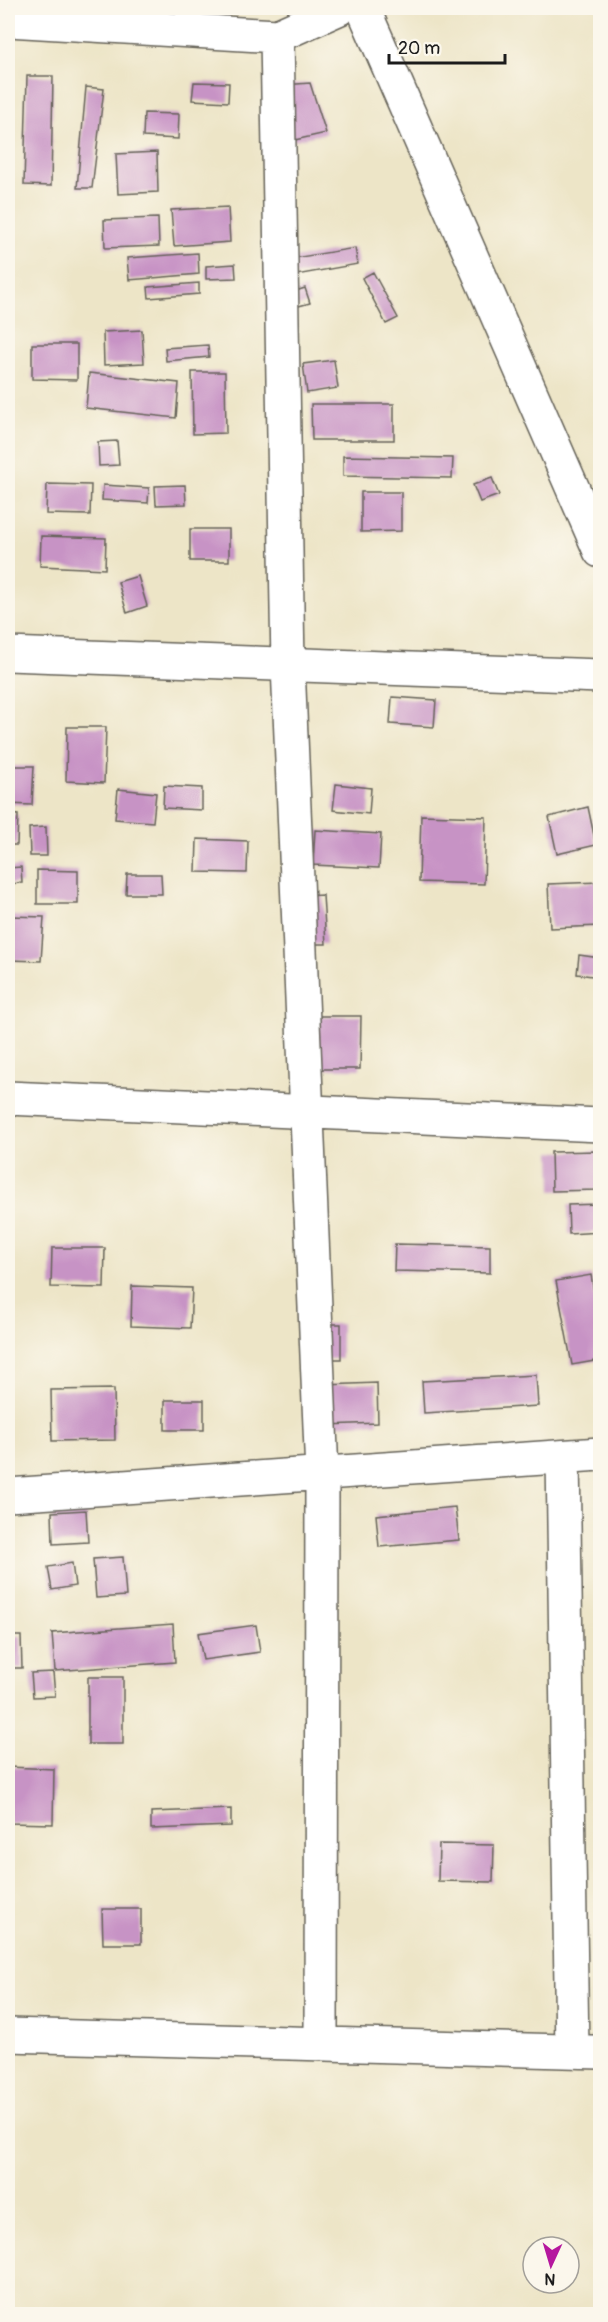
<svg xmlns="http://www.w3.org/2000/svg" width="608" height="2322" font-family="Pangolin,sans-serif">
	<rect width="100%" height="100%" fill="#fbf7ec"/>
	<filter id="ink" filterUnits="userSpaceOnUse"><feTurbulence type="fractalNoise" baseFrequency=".0167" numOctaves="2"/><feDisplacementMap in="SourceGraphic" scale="12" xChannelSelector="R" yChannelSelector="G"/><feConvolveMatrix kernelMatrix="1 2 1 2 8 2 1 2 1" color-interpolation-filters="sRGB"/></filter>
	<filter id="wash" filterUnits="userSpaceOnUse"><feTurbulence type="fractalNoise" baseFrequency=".008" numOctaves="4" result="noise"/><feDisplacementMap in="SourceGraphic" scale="24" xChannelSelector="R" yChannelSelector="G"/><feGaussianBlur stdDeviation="1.35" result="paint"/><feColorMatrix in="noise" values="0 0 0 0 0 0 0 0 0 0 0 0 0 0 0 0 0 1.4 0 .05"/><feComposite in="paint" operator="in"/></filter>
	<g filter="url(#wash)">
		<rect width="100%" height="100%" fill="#ede5c7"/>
		<g id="blocks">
			<!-- building -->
			<path fill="#c793c5" d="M27 76H53L51 186 24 185Z
				M194 82 229 83 228 102 192 100Z
				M310 83 326 133 286 142 283 85Z
				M86 87 104 89 92 188H77Z
				M144 113 179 114 178 139 143 137Z
				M157 152 158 192 118 194 116 154Z
				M228 207 230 242 174 246 171 210Z
				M158 218 159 246 105 248 104 220Z
				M355 248 358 264 291 276 288 259Z
				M198 253 199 274 129 280 127 258Z
				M235 264 236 278 206 279V266Z
				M373 272 398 318 386 324 362 278Z
				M199 283V294L149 298 148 287Z
				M305 288 310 303 295 307 290 293Z
				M142 330 144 363 104 365 103 332Z
				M32 344H77V380L32 379Z
				M208 345 209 357 166 361 165 348Z
				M334 360 338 388 307 393 303 364Z
				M192 372H225L226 433 193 434Z
				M89 373 179 383 176 418 86 408Z
				M311 404H394V440H312Z
				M117 441 119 465 99 466 98 442Z
				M343 456 453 458 452 478 343 476Z
				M492 478 499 495 480 502 473 485Z
				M47 484 91 485 90 515 46 514Z
				M103 485 149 488 148 503 102 500Z
				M185 485 186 504 156 505 155 486Z
				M361 492H401V531L361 532Z
				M190 529H229V561H190Z
				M41 536 106 538 105 569 40 566Z
				M138 576 147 606 127 613 118 582Z
				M392 697 436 700 434 727 390 724Z
				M67 727H106L104 783 66 781Z
				M8 766H34L32 805 8 804Z
				M336 784 371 788 369 814 333 810Z
				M164 786 202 788V810L163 808Z
				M118 789 156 793 153 822 115 819Z
				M588 807 596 845 557 854 549 817Z
				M8 814 18 815 17 845H8Z
				M421 815 486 817 484 884 419 882Z
				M46 827 47 856H30L29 828Z
				M315 830 381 834 379 868 313 865Z
				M197 839 248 841 247 873 196 872Z
				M21 867 22 883 8 884V868Z
				M37 870 78 871V904H37Z
				M127 874H161L162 894H126Z
				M600 882V926L550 928 548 884Z
				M323 895 326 944H309L306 896Z
				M10 916 44 917 41 961 8 960Z
				M579 955 600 958V977L577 974Z
				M315 1016H361L360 1069H313Z
				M598 1151 599 1190 552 1191 551 1152Z
				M600 1204V1232L569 1234 568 1205Z
				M395 1244 490 1246V1273L394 1271Z
				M52 1248H105L104 1288 51 1287Z
				M591 1275 600 1326V1360L572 1365 556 1281Z
				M132 1286 192 1288 190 1328 131 1326Z
				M321 1324H341V1359H321Z
				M536 1375 538 1406 424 1413 422 1381Z
				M377 1383 378 1423 327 1425 325 1385Z
				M114 1389 115 1440 52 1441 51 1390Z
				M165 1400H204V1430H165Z
				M455 1507 459 1540 379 1547 376 1515Z
				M86 1510 88 1542 53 1544 52 1512Z
				M123 1557 126 1596 96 1598 93 1559Z
				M72 1563 75 1586 52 1590 48 1567Z
				M173 1624 175 1662 55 1671 52 1633Z
				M256 1625 260 1652 203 1660 198 1633Z
				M8 1636H21L22 1668H8Z
				M53 1672 55 1696 33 1697 31 1673Z
				M88 1677H123V1744H88Z
				M8 1767 54 1769 53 1824 8 1823Z
				M231 1809V1826L151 1829V1812Z
				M439 1844 494 1845 493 1882 438 1881Z
				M102 1909H141V1944H103Z"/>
		</g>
	</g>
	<g filter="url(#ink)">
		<use href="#blocks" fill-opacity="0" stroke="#656258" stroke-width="1.5"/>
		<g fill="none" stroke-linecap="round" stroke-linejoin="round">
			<!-- minor casing -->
			<g stroke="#656258" stroke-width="36">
				<path id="minor" d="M8 20 277 36 340 8
					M277 36 288 665 322 1474 321 2044
					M8 654 600 676
					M8 1098 600 1125
					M563 1457 572 2051
					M8 1495 600 1454
					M8 2035 600 2052"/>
			</g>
			<!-- secondary casing -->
			<g stroke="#656258" stroke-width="36">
				<path id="secondary" d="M363 8 600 551"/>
			</g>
			<!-- minor -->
			<use href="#minor" stroke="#fff" stroke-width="33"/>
			<!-- secondary -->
			<use href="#secondary" stroke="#fff" stroke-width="33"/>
		</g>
	</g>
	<!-- margin -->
	<rect width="608" height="2322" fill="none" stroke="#fbf7ec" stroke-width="30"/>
	<!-- north arrow -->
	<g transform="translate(551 2265) rotate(184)"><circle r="28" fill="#fbf7ec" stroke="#a29f99" stroke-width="1.5"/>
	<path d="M0-4.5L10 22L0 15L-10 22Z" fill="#b5179e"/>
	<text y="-9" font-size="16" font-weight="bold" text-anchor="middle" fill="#1c1c1c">N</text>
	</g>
	<!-- scale -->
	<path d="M389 54v9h116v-9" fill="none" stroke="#1c1c1c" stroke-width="3"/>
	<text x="398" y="54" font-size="18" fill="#1c1c1c" stroke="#fbf7ec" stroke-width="4.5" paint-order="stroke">20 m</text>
</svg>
